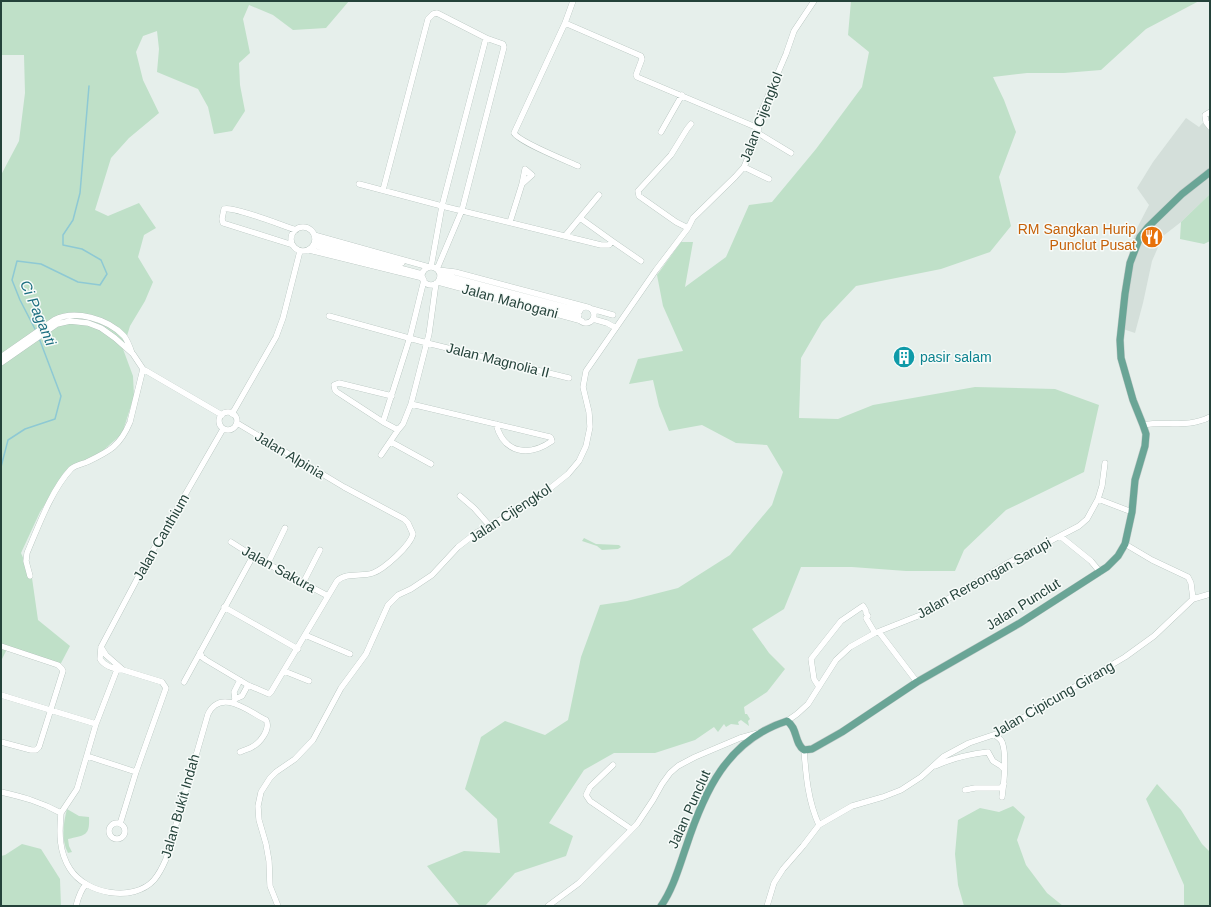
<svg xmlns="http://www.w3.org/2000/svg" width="1211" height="907" font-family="Helvetica,sans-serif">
	<rect width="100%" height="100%" fill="#e6efeb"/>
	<!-- built -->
	<path fill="#d4dfda" d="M1210 115V194L1181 222 1163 236 1152 261 1143 303 1135 333 1120 328 1130 250 1136 230 1149 205 1137 188 1153 162 1186 118 1199 127Z"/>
	<!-- green -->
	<path fill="#bfe0c8" d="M1 1H349L326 28 293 30 273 15 249 5 243 19 250 53 239 63 240 85 245 111 232 131 214 134 208 107 198 89 157 72 159 49 157 31 143 36 136 52 143 80 159 113 129 138 111 158 95 210 108 216 139 203 156 228 144 235 138 257 153 282 145 301 130 326 123 349 133 376 134 396 122 434 99 454 69 468 40 512 21 553 32 578 38 620 70 646 59 667 7 649 1 661V175L19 141 25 93 24 55H1Z
		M851 1H1199L1146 29 1101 70 1064 73H1027L993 77 1004 100 1016 132 999 177 1011 226 990 252 941 269 856 286 822 322 801 358 799 418 838 419 873 405 975 387 1055 389 1099 405 1084 472 1006 510 964 550 955 571H906L852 567H801L784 609 752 629 769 653 785 669 767 692 744 707 745 714H747L750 719 748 721 749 726 741 720 738 722 739 725 731 724 726 727 724 724 718 732 714 727 695 740 655 753H614L584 770 549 823 573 836 566 856 515 873 485 906 459 905 427 866 464 851 500 853 497 819 465 789 481 737 505 721 545 735 568 720 581 657 600 605 627 601 678 588 730 555 772 505 783 472 767 445 736 443 702 425 669 431 659 406 653 380 629 384 638 359 683 351 663 306 657 275 681 242H693L685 287 726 257 749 205 772 202 816 149 862 87 869 52 848 35Z
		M1210 194V241L1204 244 1180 239 1181 222Z
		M584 538 596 544 619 545 621 547 618 549 602 550 597 546 582 541Z
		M1157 784 1181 810 1202 844 1210 852V906H1184V885L1146 799Z
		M1013 806 1025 817 1017 840 1026 865 1047 893 1063 906H964L958 885 955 854 958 820 980 808 999 812Z
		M67 809 79 816 89 817C90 836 85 835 68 839L69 846 72 852 68 853C61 840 63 824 67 809Z
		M22 844 41 849 60 879 61 906H1V856L5 855Z"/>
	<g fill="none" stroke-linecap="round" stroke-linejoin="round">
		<!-- stream -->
		<path stroke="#8ec9d4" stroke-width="1.5" d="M36 331 20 300 12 280 17 261 41 264 78 282 100 285 107 274 101 260 82 249 63 245V235L73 220 80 193 89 86
			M1 467 8 440 25 429 55 419 61 396 39 338"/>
		<!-- minor casing -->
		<g stroke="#a8b8b2" stroke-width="6">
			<path id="minor" d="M573 1 565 23 641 56 642 59 636 75 637 77 758 128
				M565 23 514 133C519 142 567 161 578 166
				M1210 112 1205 115 1206 122 1210 127
				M661 132 682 95
				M758 133 791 153
				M744 167 769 179
				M359 184 442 206 601 245H609L612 241 641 261
				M383 190 428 19 433 14 437 13 486 38 503 44 504 47 462 210 437 269
				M580 218 612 241
				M510 222 522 184 525 169 532 175 522 184
				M291 239a12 12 0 1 1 24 0a12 12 0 1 1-24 0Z
				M688 228 676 222 639 196 638 191 671 155 687 129 691 124
				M314 235 429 267
				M565 236 599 195
				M315 240 402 263
				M293 245 223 223 222 219 224 209C234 206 283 226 296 230
				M313 245 422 274
				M309 250 423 278
				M431 267 442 206 486 38
				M422 276a9 9 0 1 1 18 0a9 9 0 1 1-18 0Z
				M438 270 455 272 587 307
				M440 274 580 311
				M442 279 579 315
				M438 282 582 321
				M578 315a8 8 0 1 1 16 0a8 8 0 1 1-16 0Z
				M592 309 613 315
				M329 316 427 343 569 378
				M593 319 607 323 616 328
				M1 357 54 320C75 309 108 319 124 336 128 341 130 347 132 353
				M1 363 57 324 70 321 88 323 101 328 115 338 133 354 143 369 222 415
				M392 396 339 383 334 385 335 390 337 392 383 422 398 430 403 424 411 404 429 334 436 283
				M411 404 550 437 551 438 552 441C529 457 504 454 496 424
				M219 421a9 9 0 1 1 18 0a9 9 0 1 1-18 0Z
				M232 414 276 337 283 318 300 251
				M383 422 410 337 424 280
				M1143 425C1166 421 1189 428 1210 417
				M391 442 431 464
				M381 455 398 430
				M460 496 474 508 489 525
				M1098 499 1102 486 1105 463
				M1060 536 1091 561 1100 572
				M231 542 253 556 328 596
				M1125 544 1152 560 1188 577 1191 583 1193 599
				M268 563 285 528
				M30 576 26 561 27 553C38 527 52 489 71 469 75 465 82 464 87 462 110 451 120 446 130 422L143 369
				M303 583 320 550
				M224 607 298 649
				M879 632 917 682
				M305 635 350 654
				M1 646 58 665 62 669 63 671 39 747 36 750H31L1 742
				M101 647 106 655 122 669
				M200 652 202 657 206 660 248 685 269 694 271 692 337 581C346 572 362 577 373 573 384 569 410 546 413 534L408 523 404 519 344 487 237 423
				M284 671 309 681
				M184 682 253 556
				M819 687 814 679 811 659 841 621 863 606 866 611V613L868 616 866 618 875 633
				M1 695 96 724
				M235 699 242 696 248 685
				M233 703 235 699 234 692 240 680
				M787 721 797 714 808 704 836 660 850 647 875 633 928 612 946 600 1006 564 1079 526 1087 519 1098 499 1132 512
				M995 735C997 737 1001 739 1002 742 1007 754 1004 784 1002 797
				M804 750C806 776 808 801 819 825
				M87 756 136 772
				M613 765 590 787 586 795 590 801 631 829
				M935 766C953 758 969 754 988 752L993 761 1001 766 1004 769
				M965 790 975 788H1001L1004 784
				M1 792C23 797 41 802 61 813
				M61 813C59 833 59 852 70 869 86 894 133 903 154 880 159 874 163 866 166 859L208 714C221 688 248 711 266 720 271 729 260 743 252 747 249 749 244 750 240 752
				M61 813 77 789 96 724 118 667
				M109 831a8 8 0 1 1 16 0a8 8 0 1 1-16 0Z
				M120 824 136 772 166 688 162 682 123 670C114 669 105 667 100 659L101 647 144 566 223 429
				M76 906C78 898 80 891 86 884
				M278 906 270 886 269 861 266 844 259 820 258 806 261 792 270 778 276 772 295 759 313 740 341 688 366 654 388 605 398 595 411 589 432 575 458 547 476 533 533 502 568 474 579 461 586 446 590 427 589 412 583 387 586 371 656 270 688 228 693 218 735 177 744 167 758 133 759 117 786 54 794 31 814 1
				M548 906 579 883 637 824 653 800 662 784 670 773 678 766 695 757 740 738 758 733
				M767 906 774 883 783 869 803 846 819 825 852 806 883 797 901 790 921 777 943 757 969 743 999 733 1037 709 1125 657 1154 636 1193 599 1210 594"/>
		</g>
		<!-- major casing -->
		<g stroke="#c2cac8" stroke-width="8">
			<path id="major" d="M661 906C673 889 679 867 686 847 704 792 727 740 787 721 798 728 794 743 804 750L812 749 842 732 917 682 1020 623 1107 567 1118 556 1125 544 1132 512 1135 480 1145 446 1146 434 1143 425 1133 400 1121 358 1120 340 1125 294 1130 263 1140 237 1148 227 1182 194 1210 172"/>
		</g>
		<!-- minor -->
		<use href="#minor" stroke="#fff" stroke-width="5.5"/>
		<!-- major -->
		<use href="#major" stroke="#6aa596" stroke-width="7"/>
	</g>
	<!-- icons -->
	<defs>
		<g id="restaurant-disc" transform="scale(1.15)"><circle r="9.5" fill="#e8710a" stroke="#f7fbf9"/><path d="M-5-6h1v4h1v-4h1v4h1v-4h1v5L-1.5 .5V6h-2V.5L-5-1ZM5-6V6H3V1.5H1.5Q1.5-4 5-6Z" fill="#fff"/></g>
		<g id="building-disc" transform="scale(1.15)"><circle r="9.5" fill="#0f9aa8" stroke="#f7fbf9"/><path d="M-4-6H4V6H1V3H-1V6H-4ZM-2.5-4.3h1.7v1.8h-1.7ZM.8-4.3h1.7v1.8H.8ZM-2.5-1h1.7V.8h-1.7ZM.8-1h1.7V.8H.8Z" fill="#fff"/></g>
	</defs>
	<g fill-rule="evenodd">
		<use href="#restaurant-disc" x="1152" y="237"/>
		<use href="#building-disc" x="904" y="357"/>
	</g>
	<g text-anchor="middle" stroke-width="3" stroke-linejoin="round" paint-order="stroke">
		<!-- street labels -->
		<g font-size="14" fill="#24423a" stroke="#f7fbf9">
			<text transform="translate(761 117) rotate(-69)" y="5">Jalan Cijengkol</text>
			<text transform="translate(510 301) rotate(15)" y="5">Jalan Mahogani</text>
			<text transform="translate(498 360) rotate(14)" y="5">Jalan Magnolia II</text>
			<text transform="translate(290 455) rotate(31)" y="5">Jalan Alpinia</text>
			<text transform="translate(510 513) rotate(-33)" y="5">Jalan Cijengkol</text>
			<text transform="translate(161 537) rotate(-60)" y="5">Jalan Canthium</text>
			<text transform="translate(279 569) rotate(29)" y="5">Jalan Sakura</text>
			<text transform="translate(984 578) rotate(-29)" y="5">Jalan Rereongan Sarupi</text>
			<text transform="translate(1023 604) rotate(-32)" y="5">Jalan Punclut</text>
			<text transform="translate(1053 699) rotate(-30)" y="5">Jalan Cipicung Girang</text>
			<text transform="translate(180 806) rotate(-74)" y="5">Jalan Bukit Indah</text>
			<text transform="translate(689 809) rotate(-66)" y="5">Jalan Punclut</text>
		</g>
		<!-- food labels -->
		<g font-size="14" fill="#c56008" stroke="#f7fbf9" text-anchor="end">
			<text x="1136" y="234">RM Sangkan Hurip<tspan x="1136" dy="16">Punclut Pusat</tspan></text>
		</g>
		<!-- culture labels -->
		<g font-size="14" fill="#0d838f" stroke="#f7fbf9" text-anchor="start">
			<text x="920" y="362">pasir salam</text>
		</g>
		<!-- water labels -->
		<g font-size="15" font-style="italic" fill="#1c6f80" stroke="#f7fbf9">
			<text transform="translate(38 313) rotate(67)" y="5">Ci Paganti</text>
		</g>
	</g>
	<!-- border -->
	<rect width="1211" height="907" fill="none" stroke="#24423a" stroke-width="4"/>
</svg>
